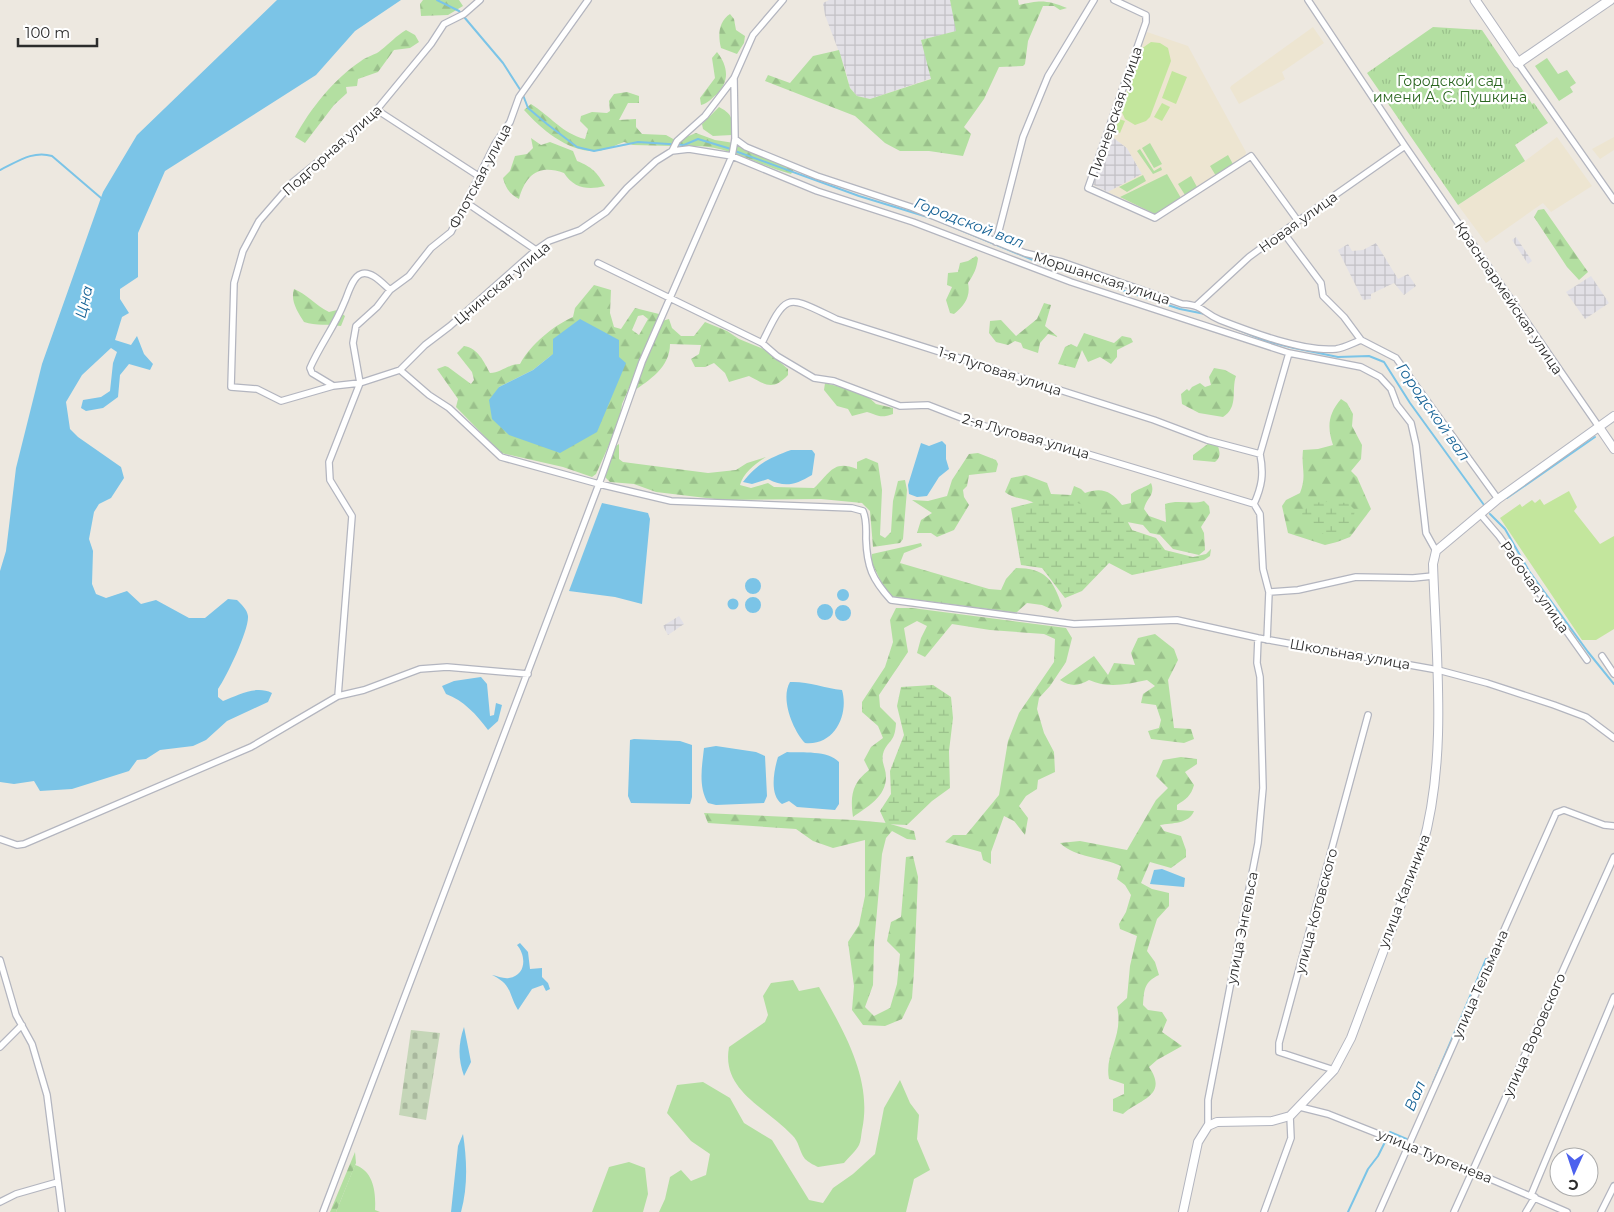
<svg xmlns="http://www.w3.org/2000/svg" width="1614" height="1212" font-family="Montserrat,sans-serif">
	<defs>
		<pattern id="industrial-grid" width="8" height="8" patternUnits="userSpaceOnUse" patternTransform="scale(1.25)"><rect width="8" height="8" fill="#e2e0e6"/><path d="M0 4h8M4 0v8" fill="none" stroke="#c2c0c5"/></pattern>
		<pattern id="forest-firs" width="22" height="20" patternUnits="userSpaceOnUse" patternTransform="scale(1.25)"><rect width="22" height="20" fill="#b3dfa1"/><path d="M5 1l3.5 6h-7zM16 11l3.5 6h-7z" fill="#9ac08b"/></pattern>
		<pattern id="wetland-marsh" width="20" height="14" patternUnits="userSpaceOnUse" patternTransform="scale(1.25)"><rect width="20" height="14" fill="#b3dfa1"/><path d="M1 5h8M5 5V1M11 12h8M15 12V8" fill="none" stroke="#9ac08b"/></pattern>
		<pattern id="cemetery-stones" width="16" height="16" patternUnits="userSpaceOnUse" patternTransform="scale(1.25)"><rect width="16" height="16" fill="#c5d6b8"/><path d="M2 7V4a2 2 0 0 1 4 0v3zM10 15v-3a2 2 0 0 1 4 0v3z" fill="#a9b89e"/></pattern>
		<pattern id="park-tufts" width="24" height="20" patternUnits="userSpaceOnUse" patternTransform="scale(1.25)"><rect width="24" height="20" fill="#b3dfa1"/><path d="M3 7l-1-3M5 7V3M7 7l1-3M15 17l-1-3M17 17v-4M19 17l1-3" fill="none" stroke="#9ac08b"/></pattern>
	</defs>
	<rect width="100%" height="100%" fill="#ede8e0"/>
	<!-- industrial -->
	<path fill="url(#industrial-grid)" d="M829 0H950L957 31 921 40 932 78 870 99 857 96 850 88 845 68 825 15 823 3Z
		M1110 135 1127 148 1142 174 1108 192 1092 184Z
		M1516 237 1532 261 1528 264 1512 240Z
		M1376 243 1398 279 1408 274 1416 286 1404 295 1394 283 1371 294V299L1363 300 1338 250 1348 244 1352 251 1363 250Z
		M1591 276 1609 303 1585 319 1566 292Z
		M679 616 684 624 668 635 663 626Z"/>
	<!-- education -->
	<path fill="#ede5d1" d="M1313 27 1324 43 1282 72 1285 79 1239 104 1230 88 1231 86Z
		M1147 32 1188 46 1246 152 1245 157 1156 215 1108 192 1142 174 1127 148 1110 135Z
		M1557 137 1592 186 1551 212 1543 203 1486 243 1458 205 1517 167Z
		M1614 137V150L1600 159 1592 149Z"/>
	<!-- grass -->
	<path fill="#b3dfa1" d="M1547 58 1558 74 1567 70 1576 83 1570 87 1573 92 1559 101 1535 66Z
		M719 107C734 115 732 119 732 135L713 136 703 129 702 124Z
		M1150 143 1162 164 1154 168 1142 148Z
		M1140 149 1154 171 1161 167 1162 170 1153 174 1137 151Z
		M1228 155 1234 166 1216 176 1210 166Z
		M1167 174 1181 198 1155 214 1120 197Z
		M1143 175 1146 181 1127 192 1119 187Z
		M1191 176 1197 187 1185 195 1178 184Z
		M793 980 799 991 819 987C843 1030 873 1079 862 1130 861 1135 861 1141 859 1145 856 1151 849 1157 844 1163L818 1167C814 1165 808 1162 805 1159 799 1151 799 1141 792 1135 766 1107 721 1091 729 1047L765 1022 768 1015 763 996 771 983Z
		M900 1080 910 1103 919 1115 917 1139 930 1170 914 1179 906 1212H659L665 1199 670 1177 681 1170 691 1181 706 1175 710 1154 691 1141 667 1113 677 1085 703 1082 730 1098 744 1123 772 1140 809 1200 823 1203 833 1188 853 1174 875 1154 884 1108Z
		M629 1162 645 1168 648 1194 643 1212H592L609 1167Z
		M355 1165C374 1171 376 1193 375 1210L380 1212H336Z"/>
	<!-- forest -->
	<path fill="url(#forest-firs)" fill-rule="evenodd" d="M423 0H459L463 6 448 15 421 16 420 4Z
		M950 0H1018L1019 5C1040 0 1047 0 1067 8L1060 10 1054 6H1043L1028 41 1025 64 1023 66 999 67 984 99 964 127 971 134 963 156 929 151H900L885 143 855 116 765 81 768 75 790 83 813 56 839 50 850 88 857 96 870 99 931 79 921 40 956 31Z
		M730 14 734 19 736 30 745 36 744 43 737 54 721 48C718 36 718 22 730 14Z
		M406 30 415 35 419 42 410 48 394 50 378 72 358 79 357 86 346 87 347 93 334 105 305 143 295 137C310 109 334 79 361 61 367 56 376 55 381 50 390 43 396 36 406 30Z
		M717 52C728 66 730 81 717 94 711 99 708 103 701 105L700 98 715 78 712 58Z
		M627 92 639 96V103H628L619 120 636 119V127L642 134 666 135 675 140 673 146 633 145 624 142C616 145 606 150 598 151 569 153 542 130 524 110L531 104C549 115 563 134 585 139L588 129 580 121 581 116 592 112 607 113 610 111 609 101 614 94Z
		M696 133 715 140 734 143 794 169 791 174C755 165 723 141 683 147L679 142 686 137Z
		M531 138 541 145 550 142 573 151 577 161C592 167 597 172 605 186 589 190 574 189 564 173 539 164 526 174 519 199 510 194 506 189 503 178L510 171 515 156 527 154 533 148Z
		M1544 209 1588 272 1579 280 1567 267 1534 217 1538 210Z
		M976 256 978 258C977 268 974 274 968 283 971 297 964 306 954 314L950 313 946 300 952 287 947 285 948 273 958 272 960 263 968 261Z
		M594 285 611 290 610 313 614 327 621 329 635 308 659 314V319L622 404 618 432 613 436 596 474 592 477 563 467 501 453 456 407 458 399 437 369 445 366 448 367 471 384 474 380 472 372 457 353 464 346C478 348 484 362 490 373 501 373 508 364 520 364 531 344 553 326 573 317L575 308ZM643 315 648 319 639 335 632 330 638 316ZM553 354 492 419 499 387 533 370Z
		M294 289C307 294 315 305 329 312L337 310 345 316 341 326C328 324 316 326 304 322 298 312 290 301 294 289Z
		M1044 303 1051 305 1045 326 1058 337 1048 334 1040 343 1038 353 1023 348 1021 343 1015 341 1008 345 996 342 989 333 990 321 1001 320 1016 336 1037 319Z
		M669 319 672 328 681 336H694L705 322 727 331 739 339 766 350 788 369V375C773 391 766 385 749 376L729 382 725 373 714 363 705 367H695L691 359 699 354 701 345 670 344C670 367 650 380 632 392L662 321Z
		M1084 333 1114 343 1122 336 1131 338 1133 342 1117 350V357L1111 364 1100 357 1088 362 1082 350 1075 368 1058 364 1065 347 1071 344 1077 347Z
		M1214 368 1225 370 1236 376C1231 390 1239 407 1223 417L1199 413 1182 404 1181 394 1187 389 1189 391 1192 387 1200 383 1205 387 1211 385 1209 377Z
		M825 383 864 393 876 404 893 408V414C880 419 878 415 867 412L852 416 848 409 837 406 824 390Z
		M1341 399 1347 403 1353 414 1352 426 1362 445 1361 459 1351 471 1357 477 1371 509 1350 537 1337 542 1325 545 1288 533 1282 506 1286 500 1300 493C1307 475 1301 469 1303 450L1318 449 1333 445C1327 427 1328 414 1341 399Z
		M1209 443 1218 446C1220 453 1221 457 1215 462L1193 460V455Z
		M619 444V459L623 462 708 473 736 470 747 463 766 457C756 463 743 473 740 485L751 488 768 483 774 487 814 488C830 473 833 459 857 469V462L866 458 878 463 882 490 880 535 885 538 891 532 893 501 898 481 905 480 907 490 903 539 900 543 873 547 870 511 862 503 821 499 723 500 656 492 634 484 610 482 604 476 611 449Z
		M978 453 996 460 998 464 996 472 969 475 967 486 963 490 964 497 969 505 954 530 937 537 931 533H917L921 520 932 513 912 500 928 501 947 496 952 480 969 454Z
		M1026 475 1047 483 1051 494 1071 495 1074 486 1081 489 1085 493C1102 487 1111 491 1122 505L1131 503V494C1138 488 1145 488 1151 483 1156 495 1146 498 1144 509L1149 516 1166 522 1165 504C1179 499 1191 505 1204 501L1209 506 1210 513 1201 527 1204 533 1205 550 1199 555 1173 549 1160 535 1150 533 1143 525 1037 505C1026 497 1015 500 1005 492L1011 478Z
		M921 543 922 546 904 553 900 563 989 589 1001 590 1006 579 1016 568C1045 568 1053 579 1062 606L1058 612 1042 605 1027 603 1017 612H1012L888 596 871 561 872 554Z
		M896 608H912L1066 628 1072 638 1066 662 1050 686 1039 698 1037 709 1044 733 1054 752 1055 772 1038 780 1037 789 1026 796 1019 806 1028 818 1025 835 1014 821 1004 816 991 852V864L983 860 981 852 945 842 953 835H966L999 795 1008 741 1019 713 1054 662 1055 639 1044 634 990 630 952 624 925 657 917 653 921 638 927 626 917 621 904 628 908 652 879 695 880 707 896 723C895 744 887 740 883 754 881 763 886 768 886 777 886 797 867 807 853 817 850 796 852 783 869 770L864 760 871 747 883 738 878 726 862 712V702L885 667 893 642 890 620Z
		M1155 634 1174 649 1178 660 1168 680 1174 728 1191 729 1194 739 1184 743 1151 739 1148 731 1159 728 1161 720 1156 705 1141 703 1143 694 1155 686 1147 680C1127 684 1109 689 1089 680 1079 686 1071 687 1060 680L1094 656 1108 675 1114 663 1135 665 1131 653 1138 638Z
		M1181 757 1197 759V764L1185 772 1194 785C1191 796 1186 799 1177 805V810L1194 811C1189 824 1172 823 1160 825L1164 831 1181 836 1186 850V857L1171 868 1150 862 1141 883 1152 889 1169 893V906L1157 919 1147 951 1155 962 1159 975C1144 982 1144 990 1143 1005L1148 1010 1162 1012 1167 1020 1162 1032 1182 1046 1157 1060 1149 1067C1169 1096 1139 1099 1123 1114L1113 1111V1099L1124 1094V1084L1109 1079C1104 1053 1124 1036 1117 1007L1127 998 1130 966 1137 936 1120 929 1119 924 1126 912 1131 895 1125 885 1117 879 1121 866C1102 857 1076 858 1060 843L1080 841 1127 850 1156 800 1168 788 1156 776 1163 760Z
		M704 813 854 820 887 823 914 831 916 840 907 839 892 831 886 838 882 854 874 945 873 985 865 1007 874 1016 890 1008 897 984 900 954 887 941 891 922 901 917 906 857 913 856 918 877 914 971 912 998 902 1019 885 1026 863 1025 852 1010 854 986 848 942 859 925 865 896V840L833 848 813 841 796 829 708 823Z
		M355 1152 356 1163 336 1212H330Z"/>
	<!-- wetland -->
	<path fill="url(#wetland-marsh)" d="M1047 499 1075 502 1099 511 1121 509 1132 530 1156 538 1165 550 1193 557 1206 554 1211 549 1210 556 1204 560 1132 575 1109 563 1082 591 1065 598 1042 568 1021 565 1011 508Z
		M1327 502 1348 503 1355 510 1353 520 1332 536C1318 534 1309 526 1302 514L1310 503Z
		M933 685 951 697 953 718 949 751 950 788 932 801 907 825 886 824 880 811 891 794 890 771 904 735 897 706 901 687Z"/>
	<!-- cemetery -->
	<path fill="url(#cemetery-stones)" d="M411 1030 440 1033 426 1120 399 1115Z"/>
	<!-- park -->
	<path fill="url(#park-tufts)" d="M1433 27 1482 30 1530 101 1532 104 1534 103 1548 123 1515 145 1525 161 1458 205 1367 73Z"/>
	<!-- pitch -->
	<path fill="#c3e69d" d="M1151 42 1160 43 1168 48 1171 61 1150 117 1146 121 1135 125 1125 119 1121 110 1141 49Z
		M1172 71 1187 77 1176 104 1162 98Z
		M1162 103 1170 107 1162 121 1154 117Z
		M1116 118 1125 121 1120 133 1112 130Z
		M1569 491 1577 507 1574 511 1600 544 1614 536V629L1596 640H1582L1500 518 1520 504 1522 507 1532 500 1535 503 1540 499 1544 505Z"/>
	<!-- water -->
	<path fill="#7bc4e7" d="M277 0H401L355 31 316 75 165 171 138 233V277L120 289V299L129 313 122 317 115 340 131 345 137 336 144 354 153 364 150 370 129 364 120 375 118 397 103 408 86 411 81 408 83 400 101 397 110 391 113 363 117 352 111 348 82 375 66 402 70 429 78 437 121 467 124 478 111 498 99 504 94 512 89 539 93 551 92 584 96 594 106 598 127 591 141 604 156 600 189 618H205L228 599 237 600C241 604 247 609 248 616 249 630 227 676 218 689V697L223 701C238 695 256 685 272 693L268 702 227 721 206 740 193 746 160 750 146 759 137 760 129 771 72 789 40 791 34 781 14 784 0 782V571L6 551 16 468 42 364 103 192 137 135Z
		M580 319 619 340V357L626 363 597 432 560 453 509 435 492 419 489 400 499 387 533 370 553 354V339Z
		M942 441 946 445V459L949 469 939 477 927 496 917 497 909 494 908 485 921 443 929 446Z
		M791 450H812L815 454 812 475C795 485 785 488 768 479L752 484 743 482C757 464 769 458 791 450Z
		M602 503 648 513 650 519 642 604 615 597 569 591Z
		M745 586a8 8 0 1 1 16 0a8 8 0 1 1-16 0Z
		M837 595a6 6 0 1 1 12 0a6 6 0 1 1-12 0Z
		M745 605a8 8 0 1 1 16 0a8 8 0 1 1-16 0Z
		M727.5 604a5.5 5.5 0 1 1 11 0a5.5 5.5 0 1 1-11 0Z
		M817 612a8 8 0 1 1 16 0a8 8 0 1 1-16 0Z
		M835 613a8 8 0 1 1 16 0a8 8 0 1 1-16 0Z
		M481 677 487 684 490 716 494 715 496 703 502 705 498 721 488 730C477 715 463 700 446 694L442 686 454 681Z
		M790 682C807 681 824 688 842 690 849 714 835 746 805 743 793 730 780 699 790 682Z
		M634 739 680 741 692 745V797L690 804 631 803 628 796 630 740Z
		M716 746 756 752 765 756 767 796 764 803 716 805 708 803C698 787 702 766 704 748Z
		M787 752C802 753 828 750 839 762V804L835 810 797 807 789 801 782 804C769 795 774 770 778 757Z
		M1162 869 1185 878 1184 887 1150 884 1154 870Z
		M520 943 528 952 530 969 542 968V977L548 983 550 989 546 991 543 985 532 989 518 1010C508 994 513 985 492 975 497 976 504 979 509 978 527 975 526 955 517 945Z
		M464 1027 471 1062 464 1076C458 1059 458 1044 464 1027Z
		M463 1134C467 1160 468 1187 461 1212H451L458 1146Z"/>
	<g fill="none" stroke-linecap="round" stroke-linejoin="round">
		<!-- stream -->
		<path stroke="#7bc4e7" stroke-width="2" d="M437 0 459 11 503 63 521 91
			M523 95 528 108 547 124 577 147 594 151 638 142 684 145 698 139 731 149
			M735 151 859 196 934 219
			M0 170C17 162 33 150 52 156L101 198
			M939 221 1045 265 1180 309 1205 314
			M1227 325 1266 341 1294 348 1338 357 1369 356 1384 362 1410 403 1484 505
			M1507 498 1595 437
			M1490 514 1505 529 1529 571 1588 652 1614 684
			M1433 1083 1486 959
			M1348 1212 1368 1169 1378 1156 1390 1132 1409 1140"/>
		<!-- minor casing -->
		<g stroke="#b3b5bf" stroke-width="8">
			<path id="minor" d="M588 0 519 97 510 122 495 144 451 232 431 248 409 276 390 290 377 307 356 326 353 343 360 383 400 370 425 345 450 326 536 250 549 241 580 230 606 212 627 188 656 161 672 151 677 141 705 116 734 78 753 35 783 0
				M1114 0 1146 15V22L1088 188 1155 218 1251 156 1298 221
				M1308 0 1405 146 1599 427
				M1518 63 1614 200
				M377 110 480 177
				M735 139 746 147 817 176 911 207 1025 253 1062 262 1182 304C1204 305 1203 313 1220 320 1251 332 1303 352 1336 349 1344 348 1353 343 1361 340
				M672 151 689 149 732 156 817 191 913 222 1071 282 1289 353 1361 367 1380 377 1391 389 1397 405 1411 423 1416 445 1426 533 1436 551
				M467 203 536 250
				M1283 232 1321 283 1323 296 1344 317 1361 340 1396 358 1498 499
				M996 242 1023 137 1048 76 1094 0
				M598 263 762 343 777 356 814 378 834 381 900 406 928 405 977 424 1051 443 1254 504
				M1197 305 1249 257 1298 221 1405 146
				M762 343C787 291 786 295 836 319L1154 420 1207 440 1260 454
				M400 370 429 395 449 408 501 457 599 484 671 501 852 508 863 511C867 520 866 529 866 539 867 567 872 579 891 600L1074 624 1177 620 1258 638 1438 670 1487 683 1554 705 1586 717 1614 738
				M332 385 312 373 310 368C320 345 335 326 344 303 348 295 352 277 361 274 371 270 383 284 390 290
				M1481 515 1499 536 1587 660
				M1269 592 1298 590 1356 577 1413 578 1433 576
				M1267 640 1269 592 1263 569 1260 514 1254 504C1262 486 1264 474 1260 454L1289 353
				M1602 656 1614 674
				M338 696 352 516 330 480 329 462 360 383 333 386 281 401 257 389 231 387 234 283 243 251 259 221 293 182 356 131 374 113 431 44 444 24 464 14 480 0
				M0 839 17 845 24 844 251 747 338 696 364 690 420 669 447 667 528 674
				M0 960 16 1015 32 1044 47 1095 62 1212
				M0 1047 22 1025
				M1334 1070 1279 1052V1043L1368 715
				M1300 1107 1328 1114 1472 1171 1567 1212
				M1208 1126V1100L1258 843 1263 788 1260 677 1257 663 1258 638
				M1531 1195 1614 997
				M0 1202 16 1194 58 1182
				M323 1212 599 484 642 362 732 156 735 139 734 78
				M1264 1212 1291 1138 1290 1116
				M1379 1212 1556 813 1564 810 1604 825 1614 826
				M1454 1212 1614 857
				M1526 1212 1535 1197
				M1601 1212 1614 1186"/>
		</g>
		<!-- tertiary casing -->
		<g stroke="#b3b5bf" stroke-width="10">
			<path id="tertiary" d="M1599 427 1614 449
				M1183 1212 1198 1142 1208 1126 1217 1122 1272 1121 1290 1116 1334 1070 1351 1038 1422 848C1448 758 1436 656 1433 564L1436 551 1498 499 1614 416"/>
		</g>
		<!-- secondary casing -->
		<g stroke="#b3b5bf" stroke-width="11">
			<path id="secondary" d="M1475 0 1518 63 1610 0"/>
		</g>
		<!-- minor -->
		<use href="#minor" stroke="#fff" stroke-width="5.5"/>
		<!-- tertiary -->
		<use href="#tertiary" stroke="#fff" stroke-width="8"/>
		<!-- secondary -->
		<use href="#secondary" stroke="#fff" stroke-width="9"/>
	</g>
	<g text-anchor="middle" stroke-width="4.5" stroke-linejoin="round" paint-order="stroke">
		<!-- park labels -->
		<g font-size="14" fill="#2b6620" stroke="#fff">
			<text x="1450" y="86">Городской сад<tspan x="1450" dy="16">имени А. С. Пушкина</tspan></text>
		</g>
		<!-- street labels -->
		<g font-size="14" fill="#2c2c2c" stroke="#fff">
			<text transform="translate(1115 112) rotate(-71)" y="5">Пионерская улица</text>
			<text transform="translate(332 150) rotate(-42)" y="5">Подгорная улица</text>
			<text transform="translate(480 176) rotate(-62)" y="5">Флотская улица</text>
			<text transform="translate(1298 222) rotate(-36)" y="5">Новая улица</text>
			<text transform="translate(1102 278) rotate(18)" y="5">Моршанская улица</text>
			<text transform="translate(502 283) rotate(-40)" y="5">Цнинская улица</text>
			<text transform="translate(1509 298) rotate(56)" y="5">Красноармейская улица</text>
			<text transform="translate(1000 371) rotate(18)" y="5">1-я Луговая улица</text>
			<text transform="translate(1026 436) rotate(16)" y="5">2-я Луговая улица</text>
			<text transform="translate(1535 587) rotate(55)" y="5">Рабочая улица</text>
			<text transform="translate(1350 654) rotate(10)" y="5">Школьная улица</text>
			<text transform="translate(1404 891) rotate(-69)" y="5">улица Калинина</text>
			<text transform="translate(1316 911) rotate(-75)" y="5">улица Котовского</text>
			<text transform="translate(1242 928) rotate(-79)" y="5">улица Энгельса</text>
			<text transform="translate(1480 984) rotate(-66)" y="5">улица Тельмана</text>
			<text transform="translate(1534 1035) rotate(-66)" y="5">улица Воровского</text>
			<text transform="translate(1435 1156) rotate(22)" y="5">улица Тургенева</text>
		</g>
		<!-- water labels -->
		<g font-size="15" font-style="italic" fill="#176396" stroke="#fff">
			<text transform="translate(969 223) rotate(21)" y="5">Городской вал</text>
			<text transform="translate(84 302) rotate(-76)" y="5">Цна</text>
			<text transform="translate(1433 412) rotate(55)" y="5">Городской вал</text>
			<text transform="translate(1415 1096) rotate(-67)" y="5">Вал</text>
		</g>
	</g>
	<!-- north arrow -->
	<g transform="translate(1574 1172) rotate(183)"><circle r="24" fill="#ffffff" stroke="#ababab"/>
	<path d="M0-4L9 19L0 12L-9 19Z" fill="#4c61ee"/>
	<text y="-8" font-size="14" font-weight="bold" text-anchor="middle" fill="#2c2c2c">С</text>
	</g>
	<!-- scale -->
	<path d="M18 38v8h79v-8" fill="none" stroke="#2c2c2c" stroke-width="2.5"/>
	<text x="25" y="38" font-size="15" fill="#2c2c2c" stroke="#ffffff" stroke-width="4" paint-order="stroke">100 m</text>
</svg>
